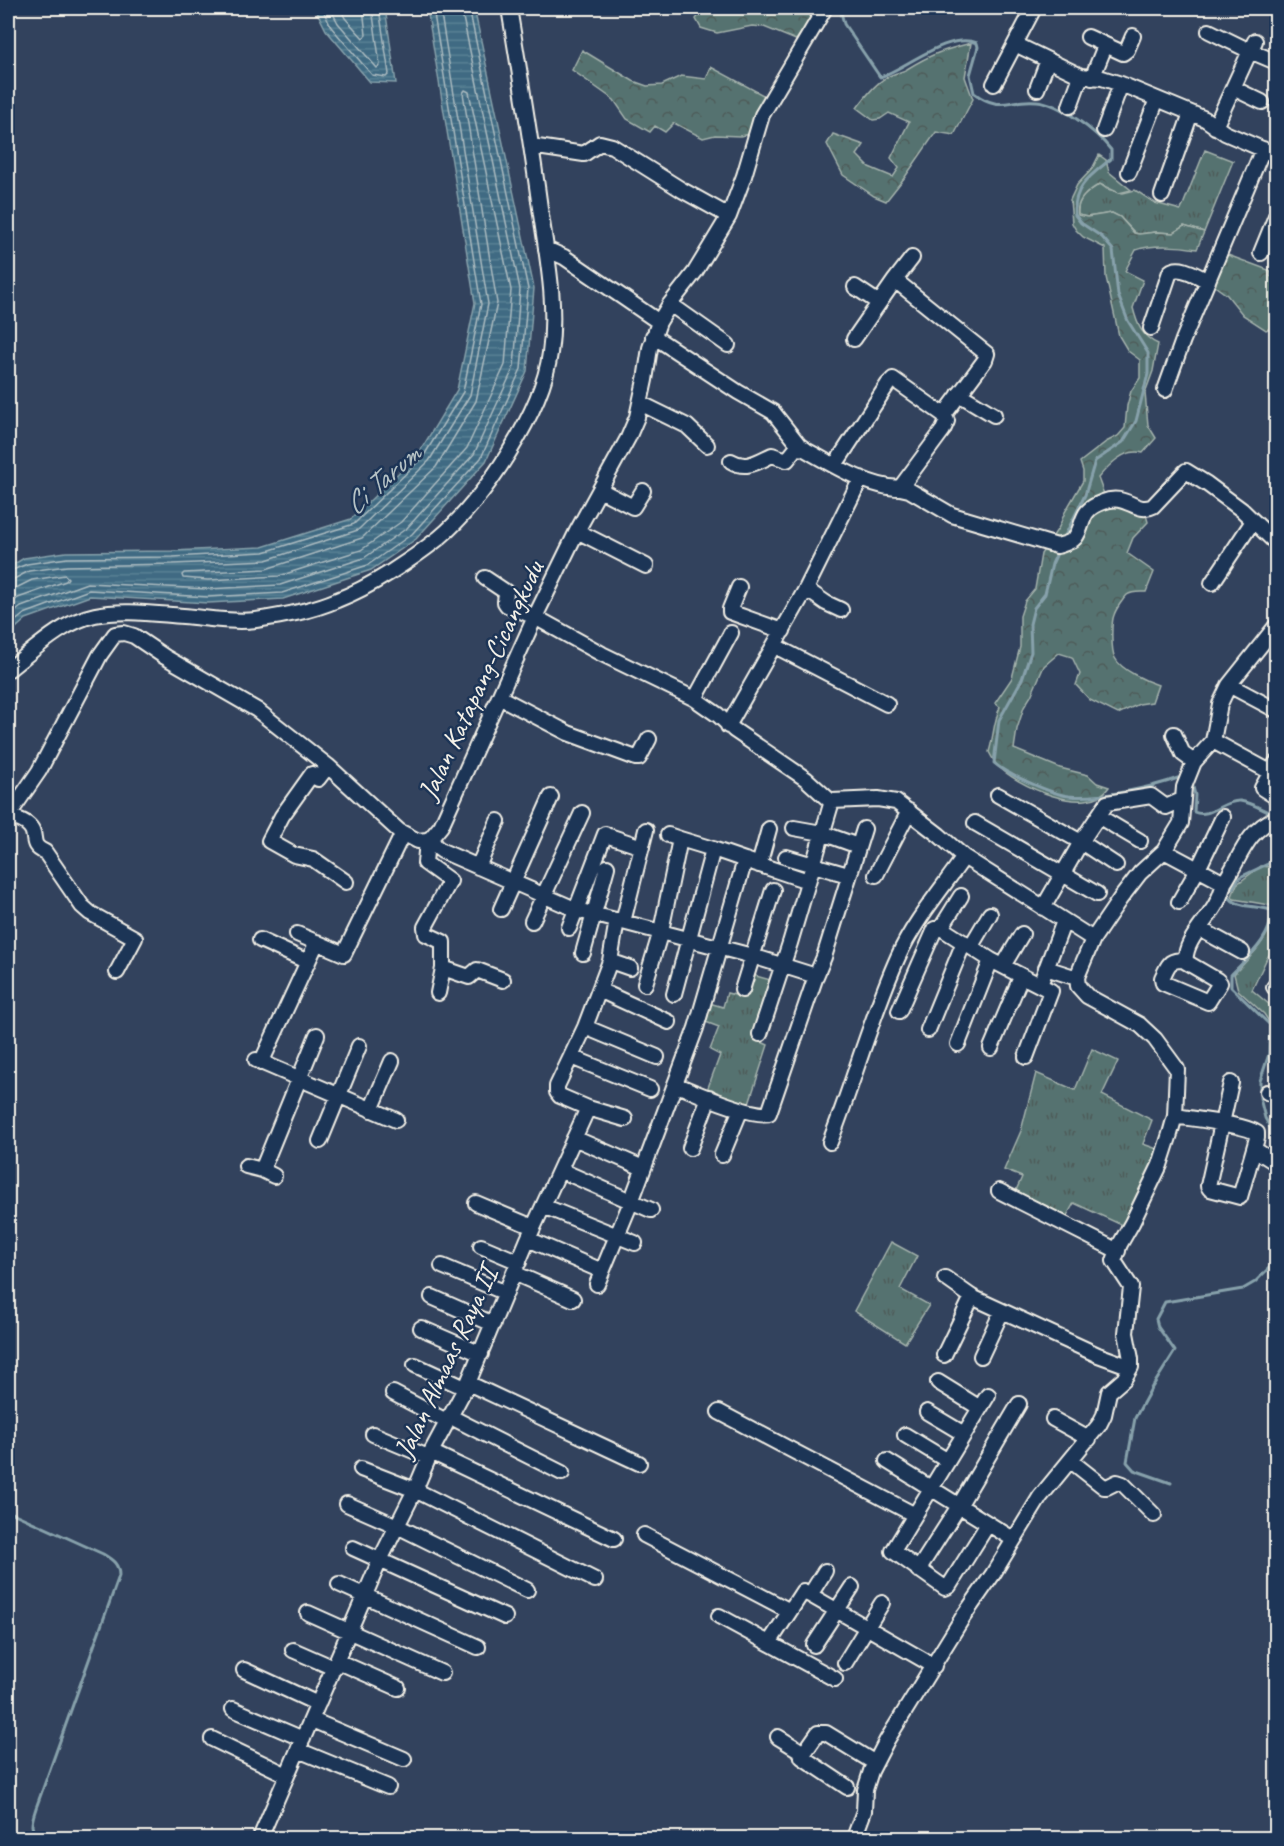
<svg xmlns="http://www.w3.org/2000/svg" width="1284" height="1846" font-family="Caveat,sans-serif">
	<defs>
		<pattern id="grass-tufts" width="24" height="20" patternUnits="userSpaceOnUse" patternTransform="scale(1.5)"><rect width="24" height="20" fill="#557270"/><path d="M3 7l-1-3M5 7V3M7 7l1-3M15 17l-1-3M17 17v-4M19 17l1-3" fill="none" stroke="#4e5b59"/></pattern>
		<pattern id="forest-crowns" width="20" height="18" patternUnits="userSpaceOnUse" patternTransform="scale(1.5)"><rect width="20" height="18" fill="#557270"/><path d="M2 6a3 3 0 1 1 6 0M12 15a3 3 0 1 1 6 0" fill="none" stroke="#4e5b59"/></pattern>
		<pattern id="water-rules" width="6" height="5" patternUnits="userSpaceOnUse" patternTransform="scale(1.5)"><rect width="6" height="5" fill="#3f6b83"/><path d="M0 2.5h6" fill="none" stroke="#5b8195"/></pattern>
	</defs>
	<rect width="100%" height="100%" fill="#32425d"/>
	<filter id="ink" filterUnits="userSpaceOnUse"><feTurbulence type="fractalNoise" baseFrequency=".0167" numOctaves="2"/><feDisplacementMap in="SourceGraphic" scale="12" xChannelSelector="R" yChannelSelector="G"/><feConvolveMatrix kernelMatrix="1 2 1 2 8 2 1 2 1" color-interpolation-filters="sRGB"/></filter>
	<g filter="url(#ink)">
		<!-- grass -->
		<path fill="url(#grass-tufts)" stroke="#a4b2ac" stroke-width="1.5" d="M1205 150 1233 161 1204 232 1184 226 1173 233 1156 232 1139 234 1135 233 1120 217 1112 213 1087 217 1078 215C1076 199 1088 191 1100 184L1107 189 1123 193 1135 190 1155 203 1181 210Z
			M1276 864V944L1267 958 1252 990 1276 1010V1019L1270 1023 1264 1014 1238 990 1234 974C1253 955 1270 937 1276 911L1269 905 1234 899 1232 896 1237 884 1261 866 1269 867Z
			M749 974 774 981 755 1039 768 1045 748 1106 706 1093 720 1055 710 1050 719 1027 703 1021 709 1003 723 1007 727 993 743 997Z
			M1092 1049 1118 1061 1102 1095 1152 1120 1143 1144 1160 1150 1126 1227 1074 1203 1065 1219 1014 1195 1022 1177 1004 1170 1021 1131 1036 1073 1075 1090Z
			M891 1242 917 1256 900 1289 929 1305 905 1343 854 1311Z"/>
		<!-- forest -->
		<path fill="url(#forest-crowns)" stroke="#a4b2ac" stroke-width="1.5" d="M705 8H819L796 40 764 27 752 26 717 33 701 28 696 19Z
			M971 43 965 77 973 99 954 135 936 132 905 177 886 201 874 196 843 175 827 144 833 134 864 145 857 155 869 167 893 177 899 168 891 158 909 122 889 113 880 119 873 120 857 108C866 96 878 79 894 74 898 72 903 72 907 69 931 54 944 50 971 43Z
			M582 50 633 81 647 86 662 85 681 76 706 79 711 67 765 96 754 117 751 134 740 136 715 135 703 138 674 123 665 132 655 126 650 132 627 119 614 100 572 70Z
			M1099 155 1106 160 1109 172 1131 190 1119 193 1100 184C1088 191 1075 200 1078 215L1087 217 1112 213 1120 217 1134 233 1139 234 1156 232 1173 233 1184 226 1204 232 1197 249C1180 246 1152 244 1136 250L1125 271 1143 280 1133 308C1137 324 1142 337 1158 344L1153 371 1145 393 1148 425 1156 438 1143 453C1124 448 1109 465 1098 478L1105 497 1145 511 1148 522 1133 538 1127 553 1154 572 1146 592C1140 592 1132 591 1127 595 1123 599 1116 609 1114 615 1111 622 1111 651 1115 658 1121 670 1146 681 1158 685L1152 702 1139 704 1118 714 1090 700 1076 685 1080 674 1072 657 1059 653 1044 666 1031 696 1024 707 1017 729 1014 749 1060 768 1088 775 1097 783 1109 787C1089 819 1016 786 996 764 994 761 991 756 989 752 994 735 993 724 1000 707L995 703 1012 678 1020 647V616L1025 601 1035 589 1041 554 1059 527 1065 512 1083 481V471L1080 462 1106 442 1118 436 1125 428 1127 406 1131 391 1140 378V360L1128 351 1119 336 1106 277 1105 248 1083 237 1076 230 1072 223 1070 200 1077 185 1092 169Z
			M1225 254 1271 271 1270 276 1276 280V326L1266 330 1243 315 1227 295 1212 284Z"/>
		<!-- water -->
		<path fill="url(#water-rules)" stroke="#87a1ab" stroke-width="1.5" d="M315 8H385L396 83 370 82 326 30Z
			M427 8H474L534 288 527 371 486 461 416 539 371 570 283 599 208 603 90 596 26 619 8 635V568L24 558 66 552 172 551 262 547 351 519 419 453 457 390 475 303Z"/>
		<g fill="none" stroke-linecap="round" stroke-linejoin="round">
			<!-- shore -->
			<path stroke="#acbbc0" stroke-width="1.5" d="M322 8 331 27 372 75 386 77 389 74 379 8
				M330 8 338 23 377 68 380 65 372 8
				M340 8 345 18 363 38 366 35 363 8
				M465 90 469 92 511 290 505 365 467 448 401 522 361 550 279 576 208 580 183 578 182 575 184 573 266 569 362 538 436 467 476 401 497 303 463 93Z
				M8 572 27 564 67 558 173 557 264 552 354 524 423 457 463 392 481 304 433 8
				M8 580 14 579 29 571 67 566 173 564 266 560 358 530 429 461 470 395 488 304 440 8
				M8 589 18 587 32 580 65 575 68 578 66 581 18 598 8 606
				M8 617 21 607 87 583 208 589 280 585 364 558 407 528 474 454 514 367 520 289 461 8
				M8 627 24 614 89 590 208 597 282 593 368 565 412 534 481 458 521 369 528 289 469 8"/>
			<!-- stream -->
			<path stroke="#87a1ab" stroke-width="3" d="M840 8 844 24 880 77C906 68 949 31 977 43L978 47 970 75 974 93C1001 113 1009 98 1037 101 1060 103 1097 132 1111 150V159C1090 176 1073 186 1075 215L1081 223 1102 237 1113 250 1118 295 1128 321 1148 353V374L1136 421 1123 442 1095 461 1085 495 1063 540
				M1058 551 1052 564 1045 594 1034 608 1030 624 1031 652 1022 679 999 720 994 763C1003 771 1014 776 1026 781 1039 787 1054 794 1069 796 1097 799 1151 788 1178 778L1183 780
				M1192 783 1195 795 1194 812C1210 819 1223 800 1240 801 1249 802 1260 808 1268 812L1271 817
				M1273 823C1278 835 1272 848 1272 862L1240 877 1228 895C1235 909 1257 905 1271 910 1274 936 1248 957 1231 975V987L1270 1025 1269 1054 1260 1081V1098L1265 1118 1276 1138
				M1171 1483 1134 1470 1127 1462 1135 1418 1153 1385 1151 1389 1175 1351 1158 1327 1156 1319 1165 1302 1243 1289 1255 1282 1276 1261
				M8 1511 103 1554C113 1560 119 1564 119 1576L36 1808C32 1821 28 1829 40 1838"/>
			<!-- minor casing -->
			<g stroke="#f4f1e8" stroke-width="18">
				<path id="minor" d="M1034 8 1015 44 1081 76 1102 78 1121 84 1191 113 1205 119 1225 133 1276 155
					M1209 31 1250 51 1255 41
					M1088 37 1123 53 1127 50 1133 36
					M1092 78 1105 46
					M994 84 1015 44
					M1233 88 1262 102
					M1037 89 1048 60
					M1070 106 1081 76
					M1215 127 1250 51 1276 62
					M1104 130 1121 84
					M531 146 584 154 600 143 612 146 682 190 729 216
					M1129 172 1157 99
					M1162 195 1191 113
					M546 249 564 257 659 322
					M1261 253 1276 216
					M912 258 895 280 987 354 985 360 944 415
					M855 287 879 303 895 280
					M670 304 728 345
					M1151 328 1170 272C1180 264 1197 276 1208 281
					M653 336 738 392 773 412 799 445 806 450C831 464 870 488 900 488
					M854 339 879 303
					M1165 390 1183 340 1263 149
					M959 394 994 415
					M640 403 687 426 707 445
					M731 461C746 470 757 462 772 455L787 460 799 445
					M835 465 888 384 893 379 944 415 947 421 943 430 900 488 909 490 952 515 1057 546C1063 544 1071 543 1075 538 1086 523 1078 511 1103 502 1126 492 1136 515 1153 506L1186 471 1207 484 1242 510 1276 543
					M600 490 633 507 643 491
					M577 531 646 566
					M485 578 506 592 505 602 507 605 535 617 602 654 695 699 718 715 734 730 806 779 828 799 832 801 878 799 896 802 939 835 964 857 1093 939
					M1212 583 1253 521
					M739 587 730 609V612L783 631
					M806 589 826 603 841 610
					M775 646 887 704
					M8 670C34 650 62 622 95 615 123 609 155 614 183 616 207 618 233 623 256 620 283 616 312 611 337 600 371 587 411 560 439 538 483 502 543 410 550 353 557 305 547 256 540 208 531 141 520 74 509 8
					M1229 685 1276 710
					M499 697 568 733 636 758H639L649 739
					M695 699 731 633
					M728 726 806 589 861 478
					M1174 734 1183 754 1194 762
					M1213 741 1276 775
					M1276 763 1262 788 1276 797
					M328 766 318 779 312 774 282 816 269 841 294 855 313 859 346 882
					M998 795 1081 842 1116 865
					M8 815C14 818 22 820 27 824 40 834 27 845 45 852L82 906 90 913 135 938 117 972
					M8 816 39 771 100 655 115 634 124 633 134 636 165 657 257 710 328 766 399 831 418 841 427 840 431 838 441 826 535 617 577 531 628 438 637 417 645 380 650 348 659 322 670 304 695 272 729 216 744 176 762 115 825 8
					M1098 816 1140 841
					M975 823 1097 894
					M794 828 822 833 858 846
					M609 836 642 847
					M431 838 435 846 442 851 577 910 752 956 816 976
					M427 840 425 863 450 881 425 927 426 934 443 942V968L438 993
					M1164 851 1224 883C1241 857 1246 831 1276 818
					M786 857 848 875
					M745 860 808 881
					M759 865 769 829
					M478 867 498 821
					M876 875 909 811
					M1179 902 1198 869 1223 817
					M1043 908 1081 842 1107 803 1151 796 1166 807 1182 800
					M501 909 551 797
					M532 921 582 813
					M623 922 646 830
					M569 928 605 834
					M941 928 991 960 1051 991 1026 1057
					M1200 929 1242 952
					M297 934 344 954 403 833
					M260 940 308 962
					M971 946 990 914
					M583 953 607 867
					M1185 960C1168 960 1169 964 1162 978L1163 983 1208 1002 1220 983 1217 980 1186 962C1183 943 1206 922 1215 906 1219 899 1222 891 1224 883
					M610 961 630 968
					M1003 966 1022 934
					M443 968 469 977 477 970 503 980
					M1046 968 1077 978
					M645 984 661 931 680 839 668 835
					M1040 985 1064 921
					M1274 987 1276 988
					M599 990 669 1022
					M742 990 773 890
					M674 994 713 849 680 839
					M899 1011 935 929 941 928 961 896
					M585 1027 657 1057
					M928 1030 964 942
					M760 1034 790 943 832 801
					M958 1044 991 960
					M991 1048 1021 977
					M571 1057 650 1089
					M256 1060 396 1120
					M261 1063 317 942
					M675 1084C691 1091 757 1119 769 1113L816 976 824 957 864 829
					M1267 1092 1276 1096
					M588 1108 625 1119
					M371 1110 392 1061
					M1175 1116C1193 1119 1243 1124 1257 1133V1138L1240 1197 1210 1189 1208 1186 1231 1083
					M574 1138 643 1168
					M320 1141 359 1046
					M830 1142C854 1081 871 1017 898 957 914 921 942 889 964 857
					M690 1148 709 1097
					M1254 1149 1276 1163
					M722 1155 741 1109
					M246 1166 262 1170 274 1176
					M262 1170 317 1035
					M560 1170 651 1210
					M999 1191 1118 1251
					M476 1203 533 1227
					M543 1206 635 1243
					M528 1239 602 1271
					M481 1246 519 1262
					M442 1266 506 1293
					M514 1273 573 1299
					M945 1278 972 1297 1098 1355 1131 1367
					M597 1284 631 1202 696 1028 745 860 713 849
					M432 1297 493 1324
					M421 1328 481 1354
					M944 1355 972 1297
					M981 1356 1002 1311
					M415 1365 465 1388
					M938 1382 980 1408
					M468 1383 639 1463
					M393 1393 446 1421
					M988 1395 893 1551 945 1588 949 1586 988 1524
					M719 1412 915 1515
					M927 1412 964 1434
					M449 1416 562 1473
					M1053 1419 1089 1439
					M373 1434 428 1457
					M905 1435 948 1461
					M431 1452 614 1539
					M887 1461 1013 1539
					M1071 1461 1104 1487H1107L1117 1482 1123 1484 1154 1515
					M361 1469 415 1490 595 1580
					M347 1504 397 1526 527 1590
					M644 1535 790 1611
					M353 1548 505 1617
					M918 1570 959 1506 1019 1404
					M339 1584 478 1647
					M810 1595 825 1571
					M308 1613 442 1673
					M719 1616 835 1679
					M769 1643 803 1591 934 1666
					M814 1645 852 1587
					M293 1650 334 1668
					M337 1661 398 1688
					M845 1663 882 1603
					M244 1670 318 1704
					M233 1709 303 1739
					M312 1720 404 1759
					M778 1737 804 1753 818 1733H826L875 1763
					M212 1739 287 1775
					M298 1750 388 1787
					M802 1757 847 1787
					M260 1838 380 1560 415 1490 431 1452 468 1383 528 1239 588 1108 560 1096 557 1092V1086L585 1027 610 961 617 920
					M854 1838 864 1811 865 1790 871 1771 887 1740 963 1617 993 1574 1040 1497 1099 1425 1104 1415 1109 1392 1124 1379 1131 1367V1359L1126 1333 1131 1287 1114 1261 1120 1244 1132 1223 1160 1165 1170 1134 1175 1116 1177 1069 1155 1039 1140 1025 1087 996 1078 986 1077 977 1093 939 1120 899 1140 873 1164 851 1181 823 1184 787 1194 762 1213 741 1220 704 1229 685 1276 626"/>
			</g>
			<!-- minor -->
			<use href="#minor" stroke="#1d3557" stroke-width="14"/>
		</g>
	</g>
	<g text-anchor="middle" stroke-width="5" stroke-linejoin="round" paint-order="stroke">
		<!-- street labels -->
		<g font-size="28" fill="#f4f1e8" stroke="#1d3557">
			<text transform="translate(480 680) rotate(-65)" y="10">Jalan Katapang-Cicangkudu</text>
			<text transform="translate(445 1362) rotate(-65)" y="10">Jalan Almaas Raya II</text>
		</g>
		<!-- water labels -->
		<g font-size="30" font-style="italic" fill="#b5c2c5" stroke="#1d3557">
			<text transform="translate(382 479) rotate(-41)" y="10">Ci Tarum</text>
		</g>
	</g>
	<!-- margin -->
	<rect width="1284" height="1846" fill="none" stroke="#1d3557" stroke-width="30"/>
	<rect x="15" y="15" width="1254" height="1816" fill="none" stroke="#f4f1e8" stroke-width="2" filter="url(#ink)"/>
</svg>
